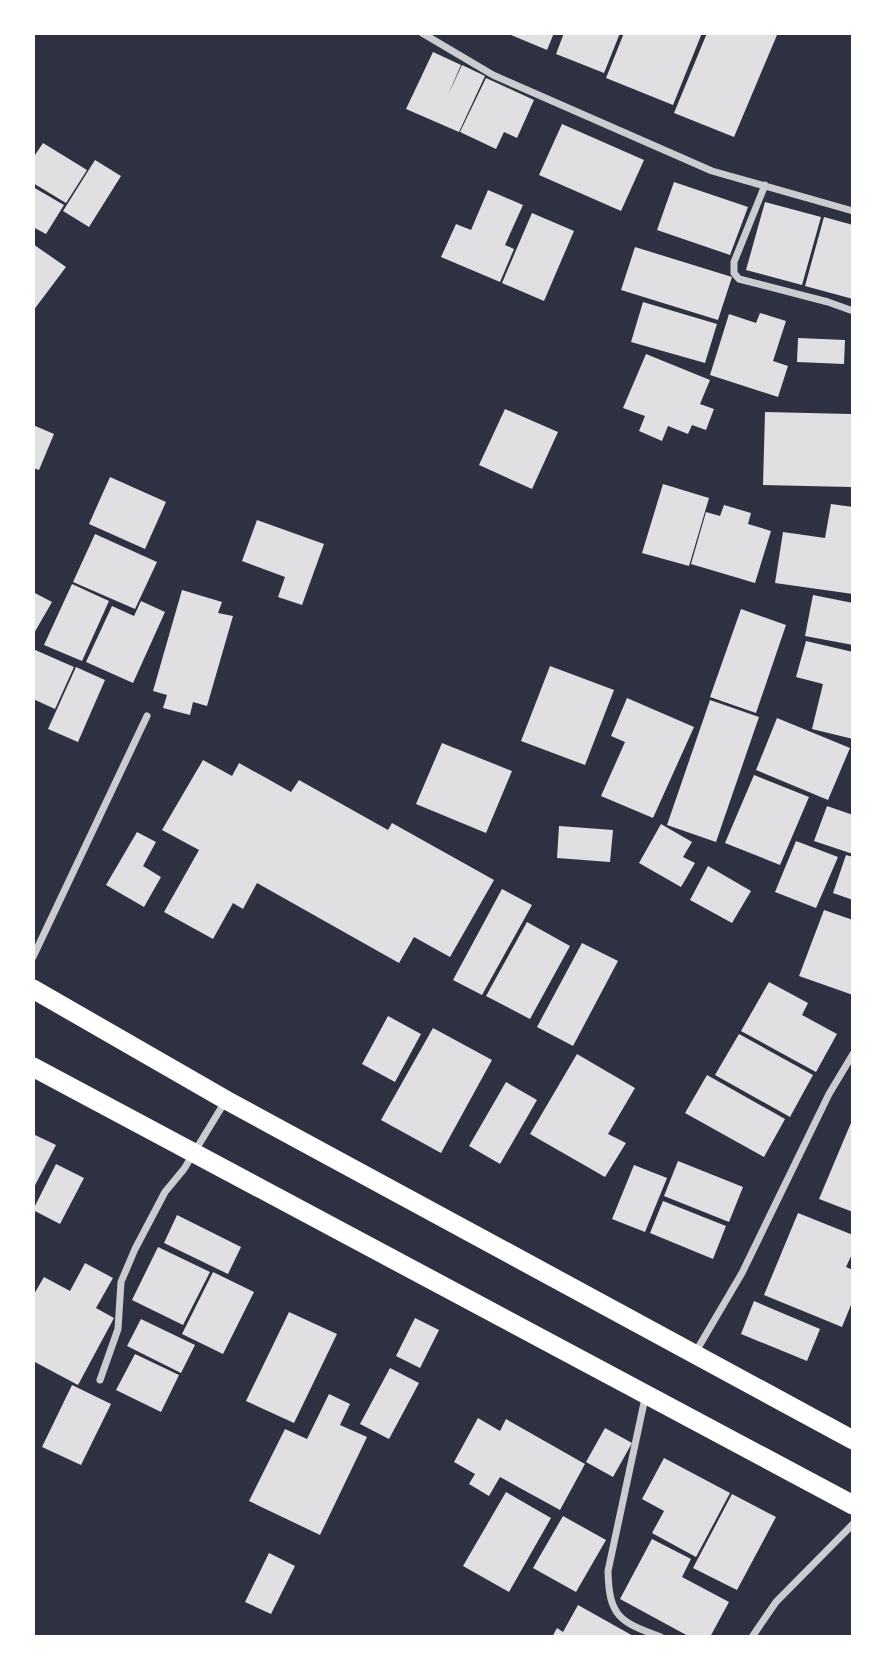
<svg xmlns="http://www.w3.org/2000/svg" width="886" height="1670" font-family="Inter,sans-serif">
	<rect width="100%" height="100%" fill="#2d3142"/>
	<!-- building -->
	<path fill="#e0e0e3" d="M506 33H554L547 50Z
		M564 33H620L604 73 556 54Z
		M624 33H702L673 105 606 78Z
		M707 33 777 35 734 137 674 113Z
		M433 52 461 65 447 97 462 65 485 76 459 132 406 109Z
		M486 78 534 100 517 138 504 132 496 149 460 132Z
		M562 124 644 160 621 211 539 175Z
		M43 143 87 170 66 203 33 183V158Z
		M95 160 121 176 89 227 63 211Z
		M674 182 748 207 730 255 657 230Z
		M33 187 64 205 46 234 33 227Z
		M488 190 523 205 505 245 514 249 500 282 441 257 456 224 471 230Z
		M765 202 821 217 802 285 746 270Z
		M532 213 574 231 544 301 502 283Z
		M824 217 853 225V299L805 286Z
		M33 244 66 267 33 311Z
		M635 247 732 277 718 320 621 290Z
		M643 302 717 324 705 363 631 342Z
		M760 313 786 321 773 361 788 366 778 397 710 375 729 314 756 323Z
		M798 338 845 340 844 364 797 362Z
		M646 354 710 380 700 404 714 409 706 430 692 425 688 434 668 426 662 441 639 431 645 416 623 408Z
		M505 409 558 432 532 489 479 465Z
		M765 412 851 414V487L763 485Z
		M33 425 54 434 39 470 33 468Z
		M110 477 166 502 145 549 89 524Z
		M663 484 709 498 689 566 642 553Z
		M831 504 853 507V594L775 583 783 532 825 538Z
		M724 505 751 513 748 524 771 531 755 583 691 564 706 512 720 516Z
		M257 520 324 544 302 605 278 597 285 577 242 561Z
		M95 534 157 562 135 609 73 582Z
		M72 584 109 601 82 661 44 645Z
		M182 590 222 602 218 613 233 616 207 706 193 702 190 715 163 708 167 695 153 691Z
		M33 592 52 602 33 635Z
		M813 595 853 603V645L805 636Z
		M141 601 165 612 133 683 86 662 112 606 134 616Z
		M741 609 786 625 756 713 710 697Z
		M806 641 853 652V739L812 729 823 684 796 677Z
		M33 649 74 667 55 709 33 699Z
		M550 666 614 690 585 765 521 741Z
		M76 667 105 680 78 742 48 729Z
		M627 698 694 727 653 818 601 796 625 742 611 736Z
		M710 700 759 717 716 842 667 825Z
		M777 718 850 748 828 800 756 770Z
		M442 743 512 771 486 833 416 804Z
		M203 760 232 776 239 763 291 792 299 780 388 830 392 823 494 880 450 957 414 937 399 963 257 883 243 909 233 903 213 939 164 912 199 850 162 830Z
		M754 775 809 797 780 865 725 843Z
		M827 806 853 815V854L814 841Z
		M661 824 692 842 683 857 695 863 681 887 639 863Z
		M559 826 613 830 610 862 557 858Z
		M137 832 156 842 143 866 161 877 144 907 106 885Z
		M796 841 838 857 816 908 775 892Z
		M846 855 853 857V900L833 893Z
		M708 866 751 891 732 923 690 900Z
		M502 889 532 905 482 995 453 980Z
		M824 910 853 920V995L799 976Z
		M527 922 570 946 530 1019 486 996Z
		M582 943 618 961 573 1046 537 1027Z
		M769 982 808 1003 802 1015 837 1034 816 1072 741 1031Z
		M388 1016 421 1034 395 1082 362 1064Z
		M433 1028 492 1060 441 1153 381 1120Z
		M739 1034 813 1075 790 1117 715 1075Z
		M577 1054 635 1088 608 1134 626 1143 605 1177 530 1134Z
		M707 1075 785 1119 764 1157 685 1113Z
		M506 1082 537 1100 500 1164 469 1146Z
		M853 1118V1212L819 1199Z
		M33 1134 56 1145 33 1189Z
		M678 1161 743 1187 729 1222 664 1196Z
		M56 1164 84 1178 60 1224 33 1210Z
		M634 1165 667 1178 645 1232 612 1219Z
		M663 1201 726 1226 713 1259 650 1233Z
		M798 1213 853 1235V1252L846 1267 853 1270V1300L842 1327 764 1295Z
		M177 1215 241 1247 228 1274 164 1243Z
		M158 1247 210 1272 183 1325 132 1300Z
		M85 1263 113 1278 96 1308 114 1318 78 1385 33 1361V1296L44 1277 70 1291Z
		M213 1272 254 1292 223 1354 182 1334Z
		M754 1301 820 1329 807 1361 741 1334Z
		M289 1312 337 1334 294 1423 246 1401Z
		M415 1318 439 1330 420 1368 396 1356Z
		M141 1319 195 1345 181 1373 127 1346Z
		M135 1354 179 1375 161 1412 116 1390Z
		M390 1368 419 1383 389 1439 360 1424Z
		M72 1385 111 1404 81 1465 42 1447Z
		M329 1394 350 1404 340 1425 367 1437 320 1535 249 1501 285 1429 307 1439Z
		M478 1418 500 1431 506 1419 585 1464 560 1510 500 1477 489 1496 469 1484 475 1474 454 1462Z
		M605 1428 632 1443 613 1477 586 1462Z
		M664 1458 730 1493 696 1557 652 1533 664 1511 642 1499Z
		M506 1492 551 1518 509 1592 463 1566Z
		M732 1494 776 1517 737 1590 693 1568Z
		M563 1516 606 1540 576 1592 533 1568Z
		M652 1539 691 1559 682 1577 729 1602 710 1637H690L620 1599Z
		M269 1553 295 1566 271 1614 245 1602Z
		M578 1605 635 1637H552L557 1628 563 1632Z"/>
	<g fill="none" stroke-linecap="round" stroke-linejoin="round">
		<!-- minor -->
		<path stroke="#caccd0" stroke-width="7" d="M422 33 493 75 712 171 853 211
			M765 185 734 262V273L739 279 828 302 853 311
			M33 957 147 716
			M695 1353 742 1273 829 1094 853 1054
			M100 1380 118 1329 121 1282 135 1249 165 1192 184 1169 226 1100
			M645 1398 608 1571C609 1616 619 1622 661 1637
			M752 1637 776 1602 853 1524"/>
		<!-- trunk -->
		<path stroke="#fff" stroke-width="19" d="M33 989 226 1100 853 1440
			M33 1067 853 1505"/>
	</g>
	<!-- border -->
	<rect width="886" height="1670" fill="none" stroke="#ffffff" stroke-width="70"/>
</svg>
